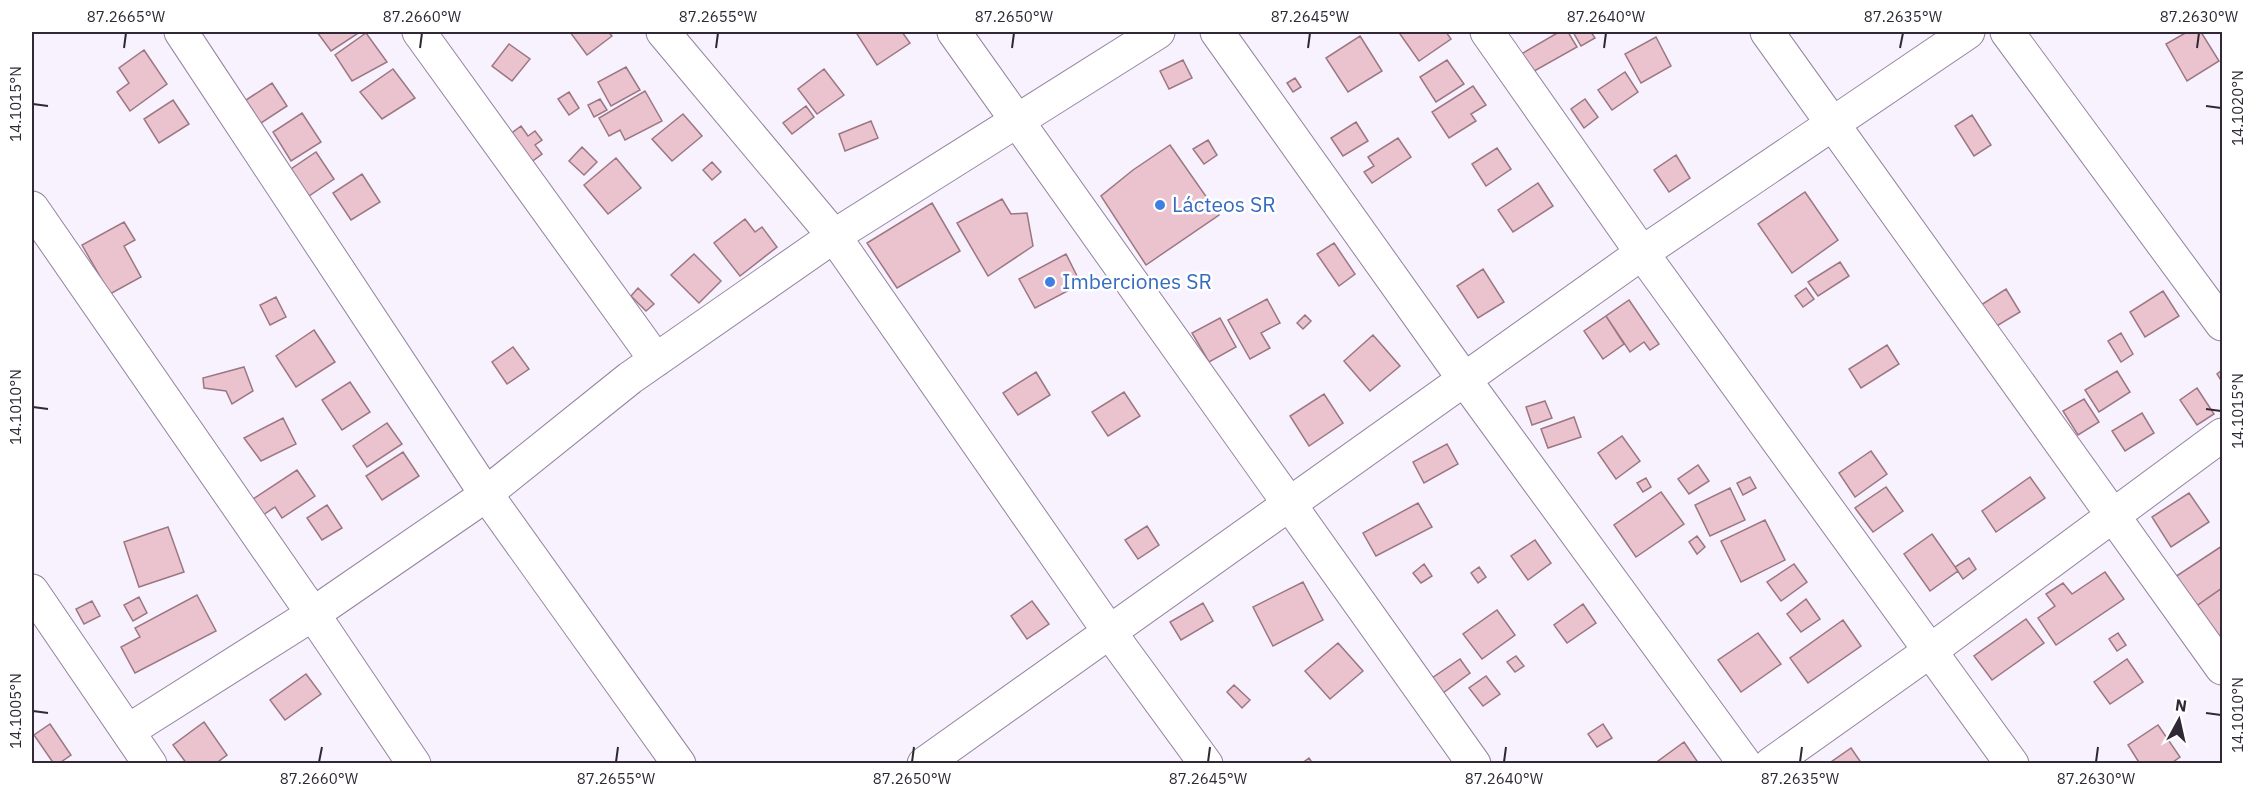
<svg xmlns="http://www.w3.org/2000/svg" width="2254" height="795" font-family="'IBM Plex Sans',sans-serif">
	<rect width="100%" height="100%" fill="#f8f1fe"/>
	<!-- building -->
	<path fill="#ebc3cf" stroke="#9b7782" stroke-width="1.5" d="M317 32H360L331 51Z
		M570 32H608L612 36 587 55Z
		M860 32H902L910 43 877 65 857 34Z
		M1404 32H1446L1451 39 1419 61 1400 34Z
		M1559 32H1568L1577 47 1529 74 1518 56Z
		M1573 32H1591L1595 38 1581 46Z
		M2187 32H2201L2219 61 2187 81 2166 44Z
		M366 33 387 62 352 81 335 55Z
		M1360 36 1382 71 1348 92 1326 58Z
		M1656 37 1671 66 1641 83 1625 54Z
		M509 44 530 59 512 81 492 66Z
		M144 50 167 84 130 111 117 92 129 83 119 68Z
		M1183 60 1192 78 1169 89 1160 71Z
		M1447 60 1464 84 1436 102 1420 77Z
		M626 67 640 90 611 106 598 82Z
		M393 69 415 98 382 119 360 92Z
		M824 69 844 95 817 114 798 89Z
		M1625 72 1638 92 1612 110 1598 90Z
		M1295 78 1301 87 1293 92 1287 83Z
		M272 83 287 106 258 125 243 102Z
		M1473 86 1486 105 1471 114 1476 121 1449 138 1432 112Z
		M645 91 662 121 625 140 620 130 609 136 599 118Z
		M569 92 579 108 569 115 558 99Z
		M600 99 607 110 594 117 588 105Z
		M1585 99 1598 117 1584 128 1571 109Z
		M173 100 189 124 159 143 144 119Z
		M806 106 814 117 792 134 783 123Z
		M302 113 321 142 291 161 273 132Z
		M683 114 702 136 672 161 652 139Z
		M1972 115 1991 145 1974 156 1955 126Z
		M871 121 878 138 845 151 839 134Z
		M1356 122 1368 141 1343 156 1331 138Z
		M521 126 528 136 535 131 542 140 535 145 542 154 526 166 505 138Z
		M1398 138 1411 157 1372 183 1364 172 1374 166 1368 157Z
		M1208 140 1217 155 1204 164 1193 149Z
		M1170 145 1219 215 1146 265 1101 196 1133 170Z
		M582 147 597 162 584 175 569 161Z
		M1497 148 1511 169 1486 186 1472 164Z
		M316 152 334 179 306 198 288 171Z
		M1676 155 1690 178 1669 192 1654 170Z
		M616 158 641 188 608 214 584 185Z
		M712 162 721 172 712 180 703 170Z
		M362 174 380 202 351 220 333 193Z
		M1538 183 1553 206 1513 232 1498 210Z
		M1805 192 1838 240 1792 273 1758 224Z
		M1002 199 1011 214 1027 213 1033 246 988 276 957 223Z
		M932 203 960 251 897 288 867 243Z
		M745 219 755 232 762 227 777 247 740 276 714 243Z
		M124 222 135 240 124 246 141 277 110 294 82 245Z
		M1334 243 1355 274 1339 286 1317 254Z
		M694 254 721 281 699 303 671 275Z
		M1066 254 1081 284 1035 308 1019 279Z
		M1840 262 1849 276 1818 296 1808 282Z
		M1483 269 1504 302 1478 318 1457 286Z
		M638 288 654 304 646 311 631 296Z
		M1806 288 1814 299 1803 307 1795 296Z
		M2006 289 2020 312 1995 327 1981 305Z
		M2163 291 2179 316 2145 337 2130 312Z
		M276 297 286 317 270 325 260 305Z
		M1267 299 1280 323 1261 333 1270 348 1250 359 1228 320Z
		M1629 300 1659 344 1650 350 1644 342 1630 352 1606 316Z
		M1305 315 1311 321 1303 329 1297 323Z
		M1606 316 1624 344 1603 359 1584 331Z
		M1220 318 1236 347 1209 362 1192 333Z
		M314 330 335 362 296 387 276 356Z
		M2121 333 2133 354 2121 362 2108 341Z
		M1373 335 1400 366 1370 391 1344 361Z
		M1887 345 1899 364 1861 388 1849 369Z
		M513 347 529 369 507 384 492 362Z
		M244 367 253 391 232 404 226 391 204 388 203 378Z
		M2222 370V382L2217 374Z
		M2117 371 2130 392 2099 412 2085 390Z
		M1036 372 1050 395 1018 415 1003 393Z
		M350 382 370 412 342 430 322 400Z
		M2197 388 2214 414 2197 425 2180 400Z
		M1124 392 1140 416 1108 436 1092 412Z
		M1324 394 1343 423 1309 446 1290 416Z
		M2084 399 2099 422 2078 435 2063 411Z
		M1545 401 1552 418 1532 425 1526 407Z
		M2142 413 2154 433 2125 451 2112 431Z
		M1574 417 1581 437 1548 448 1541 429Z
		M283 418 296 444 261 461 244 438Z
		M387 423 402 444 367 467 353 446Z
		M1622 436 1640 461 1616 479 1598 453Z
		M1447 444 1458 464 1424 483 1413 462Z
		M1871 451 1887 474 1855 497 1839 473Z
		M403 452 419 476 382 500 366 476Z
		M1698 465 1709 481 1689 494 1678 479Z
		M297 470 315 496 282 518 275 507 260 517 250 501Z
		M1750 477 1756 488 1743 495 1737 483Z
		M2030 477 2045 498 1996 532 1982 511Z
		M1646 478 1651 487 1643 492 1637 483Z
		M1886 487 1903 511 1873 532 1855 508Z
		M1730 488 1745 520 1710 536 1695 505Z
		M1661 492 1684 524 1636 557 1614 525Z
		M2189 493 2209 522 2171 547 2152 517Z
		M1418 503 1432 527 1376 556 1363 533Z
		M327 505 342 528 322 540 307 518Z
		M1765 520 1785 560 1741 582 1721 541Z
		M1147 526 1159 545 1138 559 1125 540Z
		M168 527 184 572 139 587 124 542Z
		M1932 534 1958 571 1930 591 1904 554Z
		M1697 536 1705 547 1697 554 1689 542Z
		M1535 540 1551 563 1528 580 1511 556Z
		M2222 546V588L2195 607 2175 577Z
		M1969 558 1976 569 1963 579 1955 567Z
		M1424 564 1432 576 1421 583 1413 573Z
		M1794 564 1807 582 1781 601 1767 582Z
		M1479 567 1486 577 1478 583 1471 573Z
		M2105 572 2124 599 2056 645 2038 618 2055 606 2046 594 2063 583 2072 594Z
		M1303 582 1323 620 1273 646 1253 607Z
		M2222 588V636L2218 640 2195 607Z
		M197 595 216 631 135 673 121 647 140 637 135 628Z
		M139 597 147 613 133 621 124 605Z
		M1806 599 1820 619 1801 632 1787 614Z
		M92 601 100 616 84 624 76 609Z
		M1032 601 1049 624 1027 639 1011 616Z
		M1203 603 1213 621 1181 640 1170 622Z
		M1583 604 1596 623 1567 643 1554 625Z
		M1497 610 1515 635 1482 659 1463 634Z
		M2026 619 2044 643 1992 680 1974 656Z
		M1843 620 1861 646 1808 683 1790 658Z
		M1758 633 1781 664 1741 692 1718 660Z
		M2118 633 2126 645 2117 651 2109 639Z
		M1338 643 1363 671 1330 699 1305 671Z
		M1516 656 1524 666 1515 672 1507 662Z
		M1460 659 1470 673 1443 693 1432 678Z
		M2127 659 2143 682 2110 704 2094 682Z
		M306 674 321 694 285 720 270 700Z
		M1486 676 1500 694 1483 706 1469 688Z
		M1234 685 1250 700 1242 708 1227 692Z
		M204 722 227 755 215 764H187L173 745Z
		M50 724 71 755 58 764H54L34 735Z
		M1603 724 1612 738 1597 747 1588 734Z
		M2158 725 2180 757 2170 764H2140L2128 745Z
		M1684 742 1699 764H1654Z
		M1851 748 1862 764H1828Z
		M1309 758 1313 764H1301Z"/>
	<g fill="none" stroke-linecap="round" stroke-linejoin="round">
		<!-- minor casing -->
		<g stroke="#9483a0" stroke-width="35">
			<path id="minor" d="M181 32 486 494 679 764
				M419 32 656 360
				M663 32 834 236 1108 630 1206 764
				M954 32 1474 764
				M1217 32 1464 379 1745 764
				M1487 32 1642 253 2012 764
				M1767 32 2222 668
				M2007 32 2222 324
				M32 208 313 614 414 764
				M32 591 150 764
				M128 731 313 614 473 504 630 378 834 236 1158 32
				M924 764 1642 253 1968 32
				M1771 764 1930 651 2222 435"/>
		</g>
		<!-- minor -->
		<use href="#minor" stroke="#fff" stroke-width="33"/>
	</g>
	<!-- ticks -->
	<path fill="none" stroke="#302935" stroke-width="2" d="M124 48 126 33M420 48 422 33M716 48 718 33M1012 48 1014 33M1308 48 1310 33M1604 48 1606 33M1900 48 1903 33M2197 48 2199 33M33 104 48 106M2206 106 2221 108M33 407 48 409M2206 409 2221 411M33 711 48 713M2206 713 2221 715M319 762 322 747M616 762 618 747M912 762 914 747M1208 762 1210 747M1504 762 1506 747M1800 762 1802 747M2096 762 2098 747"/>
	<!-- markers -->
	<g fill="#3f7fe0" stroke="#fff" stroke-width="2">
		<circle cx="1160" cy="205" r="6"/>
		<circle cx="1050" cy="282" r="6"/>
	</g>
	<g text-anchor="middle" stroke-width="5" stroke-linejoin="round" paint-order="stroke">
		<!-- shop labels -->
		<g font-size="21" fill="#366cbe" stroke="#fff" text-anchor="start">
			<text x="1172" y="212">Lácteos SR</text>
			<text x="1062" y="289">Imberciones SR</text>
		</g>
	</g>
	<!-- border -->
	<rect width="2254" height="795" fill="none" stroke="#ffffff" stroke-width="66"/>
	<!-- north arrow -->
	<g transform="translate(2179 720) rotate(8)" stroke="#ffffff" stroke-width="4.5" paint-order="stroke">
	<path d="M0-4.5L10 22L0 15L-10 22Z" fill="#302935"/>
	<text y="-9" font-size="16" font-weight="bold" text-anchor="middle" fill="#302935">N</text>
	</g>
	<rect x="33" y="33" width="2188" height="729" fill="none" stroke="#302935" stroke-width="2"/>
	<g font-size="15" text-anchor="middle" fill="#302935">
		<text x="126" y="22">87.2665°W</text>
		<text x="422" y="22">87.2660°W</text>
		<text x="718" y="22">87.2655°W</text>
		<text x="1014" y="22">87.2650°W</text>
		<text x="1310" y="22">87.2645°W</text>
		<text x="1606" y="22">87.2640°W</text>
		<text x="1903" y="22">87.2635°W</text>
		<text x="2199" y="22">87.2630°W</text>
		<text transform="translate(16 104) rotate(-90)" y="5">14.1015°N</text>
		<text transform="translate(2238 108) rotate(-90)" y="5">14.1020°N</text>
		<text transform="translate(16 407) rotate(-90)" y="5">14.1010°N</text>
		<text transform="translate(2238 411) rotate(-90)" y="5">14.1015°N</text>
		<text transform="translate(16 711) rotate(-90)" y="5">14.1005°N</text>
		<text transform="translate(2238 715) rotate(-90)" y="5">14.1010°N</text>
		<text x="319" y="784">87.2660°W</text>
		<text x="616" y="784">87.2655°W</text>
		<text x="912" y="784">87.2650°W</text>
		<text x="1208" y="784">87.2645°W</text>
		<text x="1504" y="784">87.2640°W</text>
		<text x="1800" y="784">87.2635°W</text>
		<text x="2096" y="784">87.2630°W</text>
	</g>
</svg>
